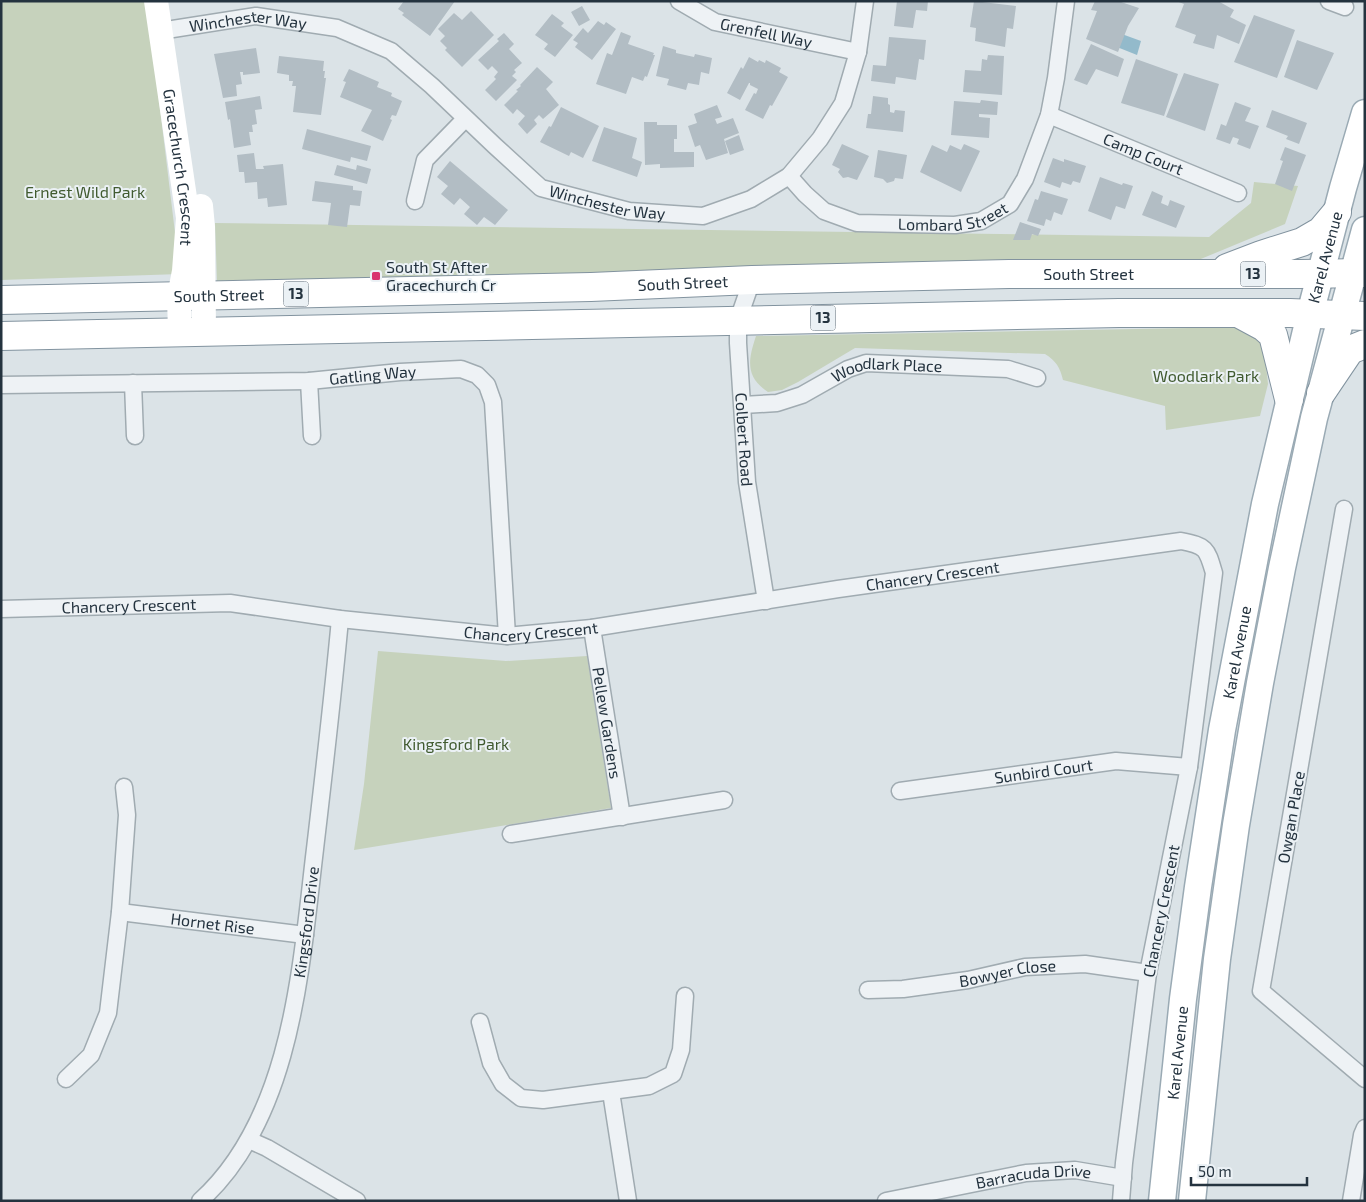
<svg xmlns="http://www.w3.org/2000/svg" width="1366" height="1202" font-family="'Exo 2',sans-serif">
	<rect width="100%" height="100%" fill="#dbe3e7"/>
	<!-- green -->
	<path fill="#c6d2bc" d="M1 1H147L180 274 1 280Z
		M1254 182 1298 186 1285 224 1196 261 217 281 215 223 1209 237 1251 203Z
		M1243 327 1258 336 1264 346 1268 384 1260 416 1166 430 1165 406 1063 380C1060 367 1056 361 1045 354L855 348 798 382 782 390 768 392C745 377 748 360 756 336Z
		M378 651 506 661 587 656 611 808 354 850 364 784Z"/>
	<!-- water -->
	<path fill="#93bacb" d="M1119 33 1141 41 1137 55 1112 45Z"/>
	<!-- building -->
	<path fill="#b2bdc4" d="M404 1H455L430 36 402 15 404 13 398 9Z
		M897 1H928L927 11 916 10 913 28 894 26Z
		M974 1 1016 6 1013 29 1007 28 1005 47 975 41 976 28 970 27Z
		M1095 1H1118L1139 8 1128 26 1118 52 1086 39 1097 11 1091 10Z
		M1176 1H1218L1234 10 1230 17 1246 25 1239 44 1217 35 1214 49 1193 43 1196 35 1175 27 1184 4Z
		M582 6 590 20 579 26 571 12Z
		M471 11 494 35 462 67 445 50 447 48 440 41 445 36 438 29 454 13 462 20Z
		M552 14 564 23 561 26 573 35 555 57 544 49 548 44 535 35Z
		M1254 15 1295 30 1277 78 1234 62Z
		M598 21 604 25 606 22 616 29 592 60 575 47 578 43 573 40 583 28 588 33Z
		M621 32 631 36 628 44 654 53 653 55H655L647 77 645 76 643 81 632 77 626 94 596 84 607 53 612 55Z
		M504 33 514 44 509 49 522 63 514 70 516 72 512 76 517 80 496 101 485 90 496 79 494 77 498 72 492 66 488 70 478 60 499 41 497 39Z
		M889 37 926 40 924 60 919 59 916 80 896 77 895 84 871 81 873 65 886 66Z
		M1297 40 1334 53 1317 90 1284 77Z
		M1091 44 1124 59 1118 77 1096 69 1087 85 1074 80Z
		M663 46 676 50V53L694 57 695 54 712 58 709 74 701 72 699 85 688 83 686 90 667 85 669 79 656 76Z
		M256 48 260 73 243 75V72H240L242 84 236 85 237 96 223 98 214 54Z
		M988 55 1004 56 1002 95 963 92 965 70 981 71 982 59 987 60Z
		M279 56 324 61 323 71H325L324 78H326L321 115 293 112 296 86H292L293 81H289V75L277 73Z
		M749 57 758 62 759 60 765 63 766 60 781 68 779 72 788 77 772 106 770 105 763 119 745 110 754 93 756 94 758 89 750 85V83H749L740 100 727 93 741 67 743 69Z
		M1136 59 1178 74 1164 116 1121 103Z
		M537 67 553 82 546 89 559 105 543 119 539 115 534 120 537 124 527 134 518 124 525 116 517 109 513 114 504 105 518 91 516 90 521 86 520 85Z
		M349 69 379 82 377 87 392 93 391 96 402 101 396 116 392 115 390 119 392 120 383 141 361 131 372 110 340 97 346 82 343 81Z
		M1184 73 1219 84 1205 131 1166 117Z
		M260 96 262 109 255 110 257 124 252 125 253 132H249L251 145 234 148 230 119 228 120 225 102Z
		M873 96 888 98V104L890 105V112L894 113 895 110 905 111 903 132 866 128 868 114H871Z
		M981 100 998 102 997 115 979 114V117L990 118 989 138 951 135 954 101 980 103Z
		M1235 102 1251 108 1245 121 1259 126 1250 149 1237 144 1239 139 1233 137 1230 144 1216 139 1221 124 1226 126Z
		M717 105 722 117 715 119 717 124 733 118 739 133 724 139 728 153 706 160 700 145 695 147 688 126 697 123 694 114Z
		M561 107 599 126 583 158 571 152 569 156 540 142 549 126 551 127Z
		M1272 110 1307 123 1299 144 1286 139 1288 136 1266 127Z
		M644 122H657V125H677V139H674V152H694V167L660 168V164L645 165Z
		M604 127 637 138 632 158 642 162 637 177 592 161Z
		M307 129 371 146 367 161 351 157 350 162 302 149Z
		M739 135 744 150 730 155 725 141Z
		M842 144 869 156 857 180 848 177 843 178 838 172 840 169 832 165Z
		M964 144 980 151 961 192 920 172 932 145 947 152 950 145 961 150Z
		M1285 147 1306 155 1292 191 1275 184 1283 161 1280 160Z
		M878 150 907 155 903 179 895 178 894 181 887 183 883 179 874 177Z
		M254 153 256 169H264L263 166 283 164 287 205 268 207 267 198 258 199 257 182 245 183 244 172H239L237 155Z
		M1053 158 1064 162V159L1086 166 1080 183 1073 181 1071 185 1062 182 1060 188 1044 182Z
		M450 161 508 210 495 225 484 217 477 225 464 214 470 207 460 198 454 205 441 194 448 186 437 177Z
		M337 165 356 170 357 165 371 169 367 184 334 175Z
		M1100 177 1122 185 1123 183 1133 186 1125 209 1116 206 1111 220 1088 211Z
		M315 181 353 186V190L362 191 360 206 350 205 347 227 328 225 331 203 312 201Z
		M1041 191 1068 199 1062 215 1054 212 1051 221 1046 219 1044 226 1027 221 1035 199 1038 200Z
		M1152 191 1163 196 1161 203 1168 206 1170 200 1185 206 1176 228 1142 215Z
		M1020 222 1041 229 1038 236 1032 234 1030 240H1013Z"/>
	<g fill="none" stroke-linecap="round" stroke-linejoin="round">
		<!-- street casing -->
		<g stroke="#a0abb1" stroke-width="19">
			<g id="street">
				<path id="s1" d="M679 1 715 22 858 52"/>
				<path d="M1329 1 1345 7"/>
				<path id="s2" d="M160 31 256 16 337 28 391 51 432 86 495 146 541 188 629 211 703 216 751 199 789 176 820 139 843 103 858 52 865 1"/>
				<path id="s3" d="M1049 115 1238 193"/>
				<path id="s4" d="M789 176 805 194 824 211 857 223 955 225 981 221 1010 204 1025 179 1049 115 1056 78 1066 1"/>
				<path d="M415 201 425 160 465 119"/>
				<path id="s5" d="M752 280 738 320V343L747 482 766 601"/>
				<path d="M309 381 312 436"/>
				<path d="M133 383 135 436"/>
				<path id="s6" d="M1 385 309 381 400 372 461 369 477 375 487 385 493 402 507 636"/>
				<path id="s7" d="M743 405 777 403 802 395 848 369 866 363 1008 369 1037 378"/>
				<path d="M1344 509 1261 991 1365 1079"/>
				<path id="s8" d="M1 609 230 603 340 619 507 636 592 628 838 589 1181 541C1207 546 1207 549 1214 573L1189 767 1148 973 1124 1163 1121 1201"/>
				<path id="s9" d="M592 628 622 817"/>
				<path id="s10" d="M900 791 1116 761 1189 767"/>
				<path d="M511 834 724 800"/>
				<path d="M120 912 127 815 124 787"/>
				<path id="s11" d="M868 990 903 989 968 980 1025 967 1085 964 1148 973"/>
				<path d="M480 1022 491 1063 503 1084 521 1098 543 1100 649 1086 673 1074 681 1050 685 996"/>
				<path id="s12" d="M66 1079 91 1055 108 1013 120 912 305 935"/>
				<path d="M611 1092 628 1201"/>
				<path d="M249 1140 267 1148 357 1201"/>
				<path id="s13" d="M200 1201C293 1117 301 965 315 849 324 772 333 696 340 619"/>
				<path id="s14" d="M886 1201 1026 1173 1075 1170 1123 1178"/>
				<path d="M1351 1201 1362 1135 1365 1128"/>
			</g>
		</g>
		<!-- primary casing -->
		<g stroke="#9aaab4" stroke-width="29">
			<g id="primary">
				<path id="s16" d="M1162 1201 1183 999 1198 887 1222 730 1265 504 1310 314 1343 188 1365 113"/>
				<path d="M1192 1201 1217 959 1236 825 1260 683 1282 568 1314 418 1365 230"/>
			</g>
		</g>
		<!-- highway casing -->
		<g stroke="#82939f" stroke-width="30">
			<g id="highway">
				<path d="M1227 268 1261 255 1302 242 1321 231 1337 212"/>
				<path id="s17" d="M1 300 591 287 752 280 1009 274H1300L1365 273"/>
				<path d="M1238 313 1264 327 1273 335 1289 399"/>
				<path d="M1 336 1119 313H1290L1365 316"/>
				<path d="M1321 393 1350 350 1365 344"/>
			</g>
		</g>
		<!-- street -->
		<use href="#street" stroke="#eef2f5" stroke-width="16"/>
		<!-- secondary -->
		<g stroke="#fff" stroke-width="24">
			<path id="s15" d="M156 1 188 218 184 271 179 297 180 332"/>
			<path d="M201 206 203 227 204 332"/>
		</g>
		<!-- primary -->
		<use href="#primary" stroke="#fff" stroke-width="26"/>
		<!-- highway -->
		<use href="#highway" stroke="#fff" stroke-width="28"/>
	</g>
	<!-- markers -->
	<rect fill="#d9336f" stroke="#ebf1f5" stroke-width="2" x="371" y="271" width="10" height="10" rx="2.5"/>
	<g text-anchor="middle" stroke-width="4" stroke-linejoin="round" paint-order="stroke">
		<!-- shield labels -->
		<g fill="#ebf1f5" stroke="#606c76" stroke-width="1">
			<rect x="1240.5" y="261.5" width="25" height="25" rx="4"/>
			<rect x="283.5" y="281.5" width="25" height="25" rx="4"/>
			<rect x="810.5" y="305.5" width="25" height="25" rx="4"/>
		</g>
		<g font-size="15" font-weight="bold" fill="#24333f">
			<text x="1253" y="279">13</text>
			<text x="296" y="299">13</text>
			<text x="823" y="323">13</text>
		</g>
		<!-- street labels -->
		<g font-size="16" fill="#24333f" stroke="#ebf1f5">
			<text dy="6" stroke="none"><textPath href="#s2" startOffset="89">Winchester Way</textPath></text>
			<text dy="6" stroke="none"><textPath href="#s1" startOffset="94">Grenfell Way</textPath></text>
			<text dy="6" stroke="none"><textPath href="#s3" startOffset="102">Camp Court</textPath></text>
			<text dy="6" stroke="none"><textPath href="#s15" startOffset="168">Gracechurch Crescent</textPath></text>
			<text dy="6" stroke="none"><textPath href="#s2" startOffset="509">Winchester Way</textPath></text>
			<text dy="6" stroke="none"><textPath href="#s4" startOffset="182">Lombard Street</textPath></text>
			<text dy="6" stroke="none"><textPath href="#s16" startOffset="959">Karel Avenue</textPath></text>
			<text dy="6" stroke="none"><textPath href="#s17" startOffset="1088">South Street</textPath></text>
			<text dy="6" stroke="none"><textPath href="#s17" startOffset="682">South Street</textPath></text>
			<text dy="6" stroke="none"><textPath href="#s17" startOffset="218">South Street</textPath></text>
			<text dy="6" stroke="none"><textPath href="#s7" startOffset="152">Woodlark Place</textPath></text>
			<text dy="6" stroke="none"><textPath href="#s6" startOffset="372">Gatling Way</textPath></text>
			<text dy="6" stroke="none"><textPath href="#s5" startOffset="162">Colbert Road</textPath></text>
			<text dy="6" stroke="none"><textPath href="#s8" startOffset="938">Chancery Crescent</textPath></text>
			<text dy="6" stroke="none"><textPath href="#s8" startOffset="128">Chancery Crescent</textPath></text>
			<text dy="6" stroke="none"><textPath href="#s8" startOffset="532">Chancery Crescent</textPath></text>
			<text dy="6" stroke="none"><textPath href="#s16" startOffset="554">Karel Avenue</textPath></text>
			<text dy="6" stroke="none"><textPath href="#s9" startOffset="96">Pellew Gardens</textPath></text>
			<text dy="6" stroke="none"><textPath href="#s10" startOffset="145">Sunbird Court</textPath></text>
			<text transform="translate(1291 817) rotate(-80)" y="6">Owgan Place</text>
			<text transform="translate(1161 911) rotate(-79)" y="6">Chancery Crescent</text>
			<text dy="6" stroke="none"><textPath href="#s13" startOffset="305">Kingsford Drive</textPath></text>
			<text dy="6" stroke="none"><textPath href="#s12" startOffset="275">Hornet Rise</textPath></text>
			<text dy="6" stroke="none"><textPath href="#s11" startOffset="141">Bowyer Close</textPath></text>
			<text dy="6" stroke="none"><textPath href="#s16" startOffset="149">Karel Avenue</textPath></text>
			<text dy="6" stroke="none"><textPath href="#s14" startOffset="150">Barracuda Drive</textPath></text>
		</g>
		<!-- park labels -->
		<g font-size="16" fill="#415b30" stroke="#ebf1f5">
			<text x="85" y="198">Ernest Wild Park</text>
			<text x="1206" y="382">Woodlark Park</text>
			<text x="456" y="750">Kingsford Park</text>
		</g>
		<!-- poi labels -->
		<g font-size="16" fill="#24333f" stroke="#ebf1f5" text-anchor="start">
			<text x="386" y="273">South St After<tspan x="386" dy="18">Gracechurch Cr</tspan></text>
		</g>
	</g>
	<!-- border -->
	<rect width="1366" height="1202" fill="none" stroke="#24333f" stroke-width="5"/>
	<!-- scale -->
	<path d="M1191 1177v8h116v-8" fill="none" stroke="#24333f" stroke-width="2.5"/>
	<text x="1198" y="1177" font-size="15" fill="#24333f" stroke="#ebf1f5" stroke-width="4" paint-order="stroke">50 m</text>
</svg>
